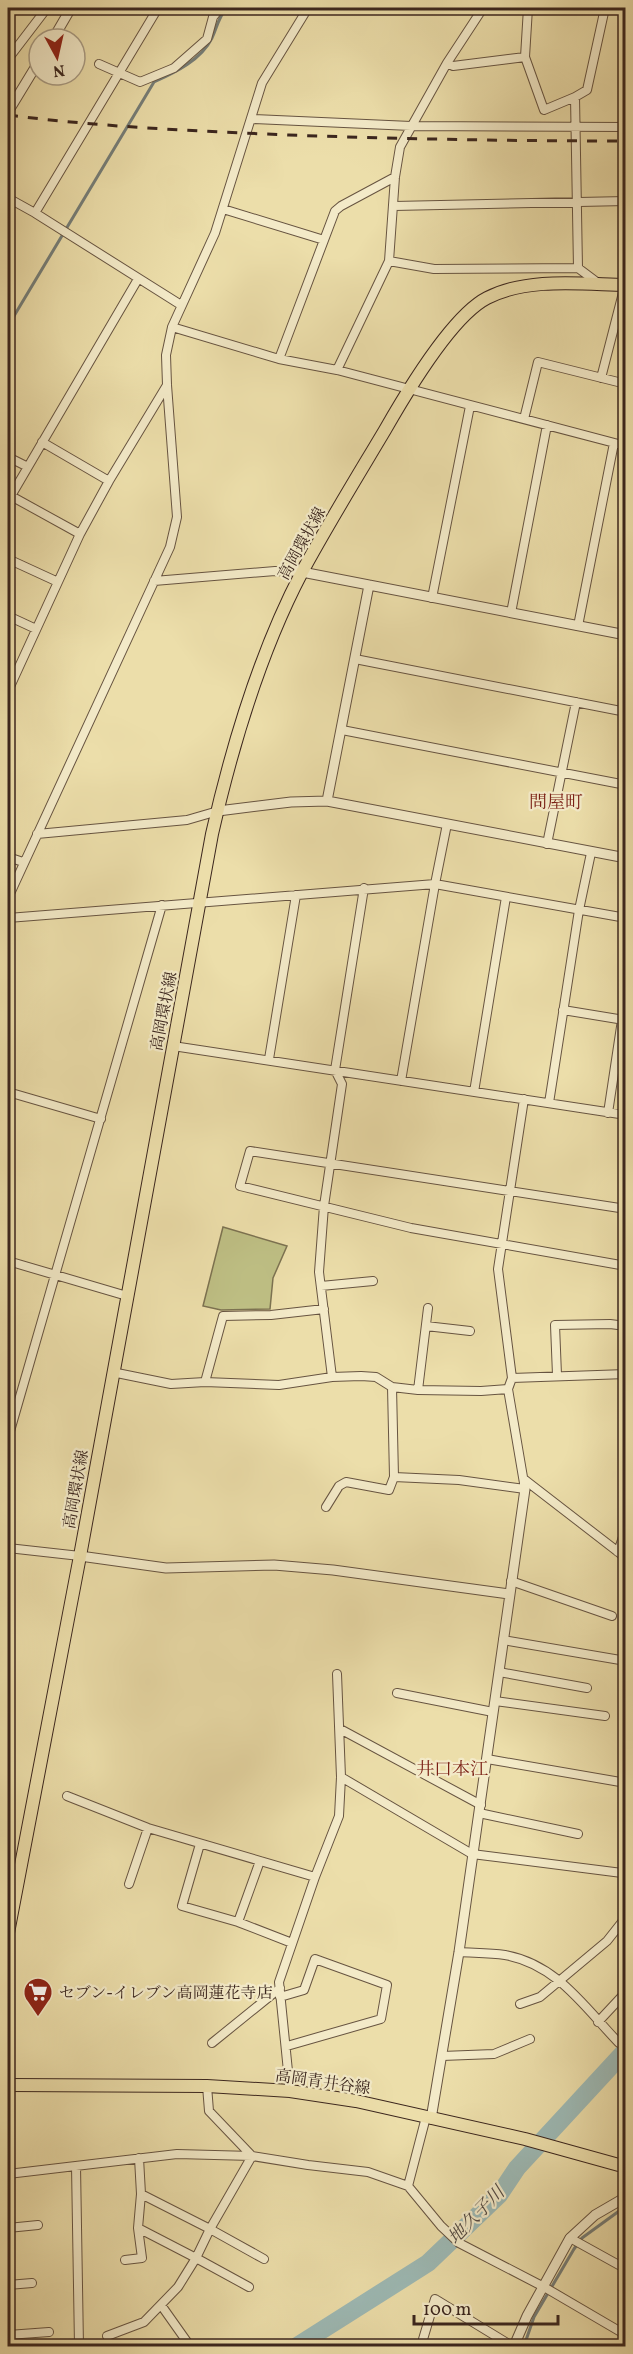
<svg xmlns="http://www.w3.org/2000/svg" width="633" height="2354" font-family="Vollkorn,'Noto Serif JP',serif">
	<rect width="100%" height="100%" fill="#ecdeaa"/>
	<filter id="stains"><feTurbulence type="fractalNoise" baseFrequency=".00333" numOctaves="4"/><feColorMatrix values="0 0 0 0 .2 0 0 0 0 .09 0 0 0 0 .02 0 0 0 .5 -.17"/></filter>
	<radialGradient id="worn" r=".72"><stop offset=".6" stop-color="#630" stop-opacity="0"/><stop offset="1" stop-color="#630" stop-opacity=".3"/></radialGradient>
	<!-- green -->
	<path fill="#bebf84" stroke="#7c7251" stroke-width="1.5" d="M223 1227 287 1246 273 1278 270 1309 221 1310 203 1306Z"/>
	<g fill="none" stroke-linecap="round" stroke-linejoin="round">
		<!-- stream -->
		<path stroke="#767e78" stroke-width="3" d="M8 326 154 82C176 72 201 60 212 38 217 27 218 19 226 8
			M524 2346 534 2317 574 2249 582 2238 626 2206"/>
		<!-- river -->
		<path stroke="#9db9b4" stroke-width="18" d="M297 2346 428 2263 499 2195 517 2168 626 2050"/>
		<!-- minor casing -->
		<g stroke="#675441" stroke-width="10">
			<path id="minor" d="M525 57 528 8
				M8 59 47 8
				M447 63 453 66 525 57 544 110 575 97 578 268
				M99 64 140 82 174 68 207 39 213 17 220 8
				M575 97 587 90 605 8
				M252 119 411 126 626 127
				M8 198 35 213 181 305
				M394 206 626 201
				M223 209 324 240
				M35 213 158 8
				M389 261 434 269 578 268 598 283
				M172 327 279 359 337 370 626 446
				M279 359 335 211 341 206 395 177
				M337 370 389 261 395 177 400 147 447 63 483 8
				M601 378 625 285
				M524 419 538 362 626 384
				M42 442 109 481
				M8 457 26 466
				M11 496 80 534
				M8 501 138 279
				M8 559 58 582
				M154 581 275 571 302 572
				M432 598 470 406
				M511 613 547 425
				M8 616 36 629
				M578 626 614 443
				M355 659 626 712
				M8 691 80 534 109 481 167 385
				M342 730 626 785
				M37 834 187 820 218 811
				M547 844 576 702
				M8 857 23 862
				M8 898 170 547 177 517 167 385 166 355 172 327 215 233 262 83 308 8
				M8 918 435 884 626 918
				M563 1010 624 1020
				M173 1046 626 1115
				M269 1059 296 895
				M401 1081 435 884 447 824
				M8 1092 101 1119
				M474 1092 506 897
				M549 1103 579 910 591 853
				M608 1113 622 1020
				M626 1209 250 1151 240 1186 411 1228 626 1266
				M8 1261 127 1296
				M321 1286 373 1281
				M426 1326 470 1331
				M112 1372 171 1384 205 1382 279 1385 332 1377 361 1376 376 1377 392 1387 418 1390 481 1391 508 1389
				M557 1375 555 1325 610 1324 626 1326
				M332 1377 319 1272 324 1206 342 1084 335 1070 364 888
				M512 1378 626 1374
				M205 1382 223 1316 271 1315 324 1309
				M418 1390 428 1308
				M8 1438 162 905
				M394 1477 459 1480 525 1489 508 1389 512 1378 498 1269 524 1099
				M525 1480 626 1558
				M326 1507 339 1486 346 1482 389 1490 394 1477 392 1387
				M8 1548 80 1556
				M618 1552 626 1528
				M511 1581 612 1616
				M503 1640 626 1661
				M499 1672 587 1688
				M397 1693 493 1712
				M495 1701 605 1716
				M340 1729 481 1805
				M487 1759 626 1783
				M341 1777 472 1854 622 1873 626 1853
				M67 1796 148 1828 315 1877
				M479 1813 578 1834
				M200 1844 182 1906 238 1922 292 1943
				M129 1884 148 1828
				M238 1922 260 1861
				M459 1952C474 1953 490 1953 505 1955 557 1964 585 2008 619 2043
				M280 1997 304 1990 315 1959 387 1985 381 2019 287 2046
				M520 2004 540 1997 607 1941 626 1917
				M598 2022 626 1992
				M212 2043 280 1988
				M442 2056 494 2054 530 2039
				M207 2086 209 2111 252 2156
				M290 2091 279 1982 315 1877 339 1816 341 1777 337 1674
				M139 2158 141 2194 210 2229 252 2156
				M76 2166 79 2346
				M8 2174 177 2154 252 2156 308 2165 368 2172 408 2186 441 2226 459 2243 544 2287 626 2335
				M408 2186 426 2117
				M8 2228 38 2225
				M570 2238 626 2269
				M125 2260 142 2258 138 2228
				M8 2285 32 2283
				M249 2287 196 2258 210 2229 264 2259
				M161 2305 190 2346
				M8 2335 49 2332
				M107 2336 144 2322 178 2287 196 2258 138 2228 141 2194
				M421 2346 435 2299 512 2346"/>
		</g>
		<!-- tertiary casing -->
		<g stroke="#675441" stroke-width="11">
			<path id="tertiary" d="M53 39 71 8
				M8 112 39 61
				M302 572 626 635
				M327 801 369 585
				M218 811 291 802 327 801 626 858
				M80 1556 166 1568 274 1565 333 1570 509 1594
				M431 2119 459 1952 525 1489
				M514 2346 527 2316 570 2238 595 2215 626 2197"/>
		</g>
		<!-- primary casing -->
		<g stroke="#3b261e" stroke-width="14">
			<path id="primary" d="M8 1933 80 1556 212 834C232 746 260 652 302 572 328 524 357 477 385 430 405 395 452 316 487 298 528 277 581 284 626 285
				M8 2085 207 2086 290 2091 356 2101 525 2139 626 2167"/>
		</g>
		<!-- minor -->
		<use href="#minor" stroke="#f3eac8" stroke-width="8"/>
		<!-- tertiary -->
		<use href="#tertiary" stroke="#f3eac8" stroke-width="9"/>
		<!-- primary -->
		<use href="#primary" stroke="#ecdeaa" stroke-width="12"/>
		<!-- rail -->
		<path stroke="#3b261e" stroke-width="3" stroke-dasharray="10 10" stroke-linecap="butt" d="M8 115C101 127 195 131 289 135 401 139 513 141 626 141"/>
	</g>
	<!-- icons -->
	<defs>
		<g id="supermarket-pin" transform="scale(1.5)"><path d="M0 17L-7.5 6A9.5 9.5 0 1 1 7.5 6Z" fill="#8f2418" stroke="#f3eac8"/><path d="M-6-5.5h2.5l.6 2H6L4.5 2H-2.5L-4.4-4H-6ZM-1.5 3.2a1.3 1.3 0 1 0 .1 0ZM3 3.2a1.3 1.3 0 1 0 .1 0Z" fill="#fff"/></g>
	</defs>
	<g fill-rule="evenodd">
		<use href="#supermarket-pin" x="38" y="1992"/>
	</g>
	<g text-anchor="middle" stroke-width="4.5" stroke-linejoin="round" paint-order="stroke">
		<!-- street labels -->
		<g font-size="16" fill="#3b261e" stroke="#f3eac8">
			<text transform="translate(301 543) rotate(-61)" y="6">高岡環状線</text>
			<text transform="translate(163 1011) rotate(-79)" y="6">高岡環状線</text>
			<text transform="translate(75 1489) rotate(-80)" y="6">高岡環状線</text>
			<text transform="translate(323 2081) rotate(8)" y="6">高岡青井谷線</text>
		</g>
		<!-- poi labels -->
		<g font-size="16" fill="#3b261e" stroke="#f3eac8" text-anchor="start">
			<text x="59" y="1998">セブン-イレブン高岡蓮花寺店</text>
		</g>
		<!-- neighbourhood labels -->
		<g font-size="18" fill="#7a1f14" stroke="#f3eac8">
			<text x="556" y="808">問屋町</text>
			<text x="452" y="1775">井口本江</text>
		</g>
		<!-- water labels -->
		<g font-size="18" font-style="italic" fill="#544b44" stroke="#f3eac8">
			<text transform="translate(476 2215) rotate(-46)" y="6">地久子川</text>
		</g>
	</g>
	<!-- margin -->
	<rect width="633" height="2354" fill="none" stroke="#ecdeaa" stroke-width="30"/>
	<rect x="9" y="9" width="615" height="2336" fill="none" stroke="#3b261e" stroke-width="3"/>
	<rect x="15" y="15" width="603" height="2324" fill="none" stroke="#3b261e" stroke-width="1.5"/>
	<!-- north arrow -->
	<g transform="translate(57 57) rotate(172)"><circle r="28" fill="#f3eac8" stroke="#a99c84" stroke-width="1.5"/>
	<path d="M0-4.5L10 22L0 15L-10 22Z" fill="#8f2418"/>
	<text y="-9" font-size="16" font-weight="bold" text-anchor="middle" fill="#3b261e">N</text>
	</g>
	<!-- scale -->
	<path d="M414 2315v9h144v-9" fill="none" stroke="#3b261e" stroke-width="3"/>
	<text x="423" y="2315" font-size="18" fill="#3b261e" stroke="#f3eac8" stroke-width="4.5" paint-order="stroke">100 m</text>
	<rect width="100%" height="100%" filter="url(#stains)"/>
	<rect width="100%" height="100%" fill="url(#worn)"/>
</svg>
